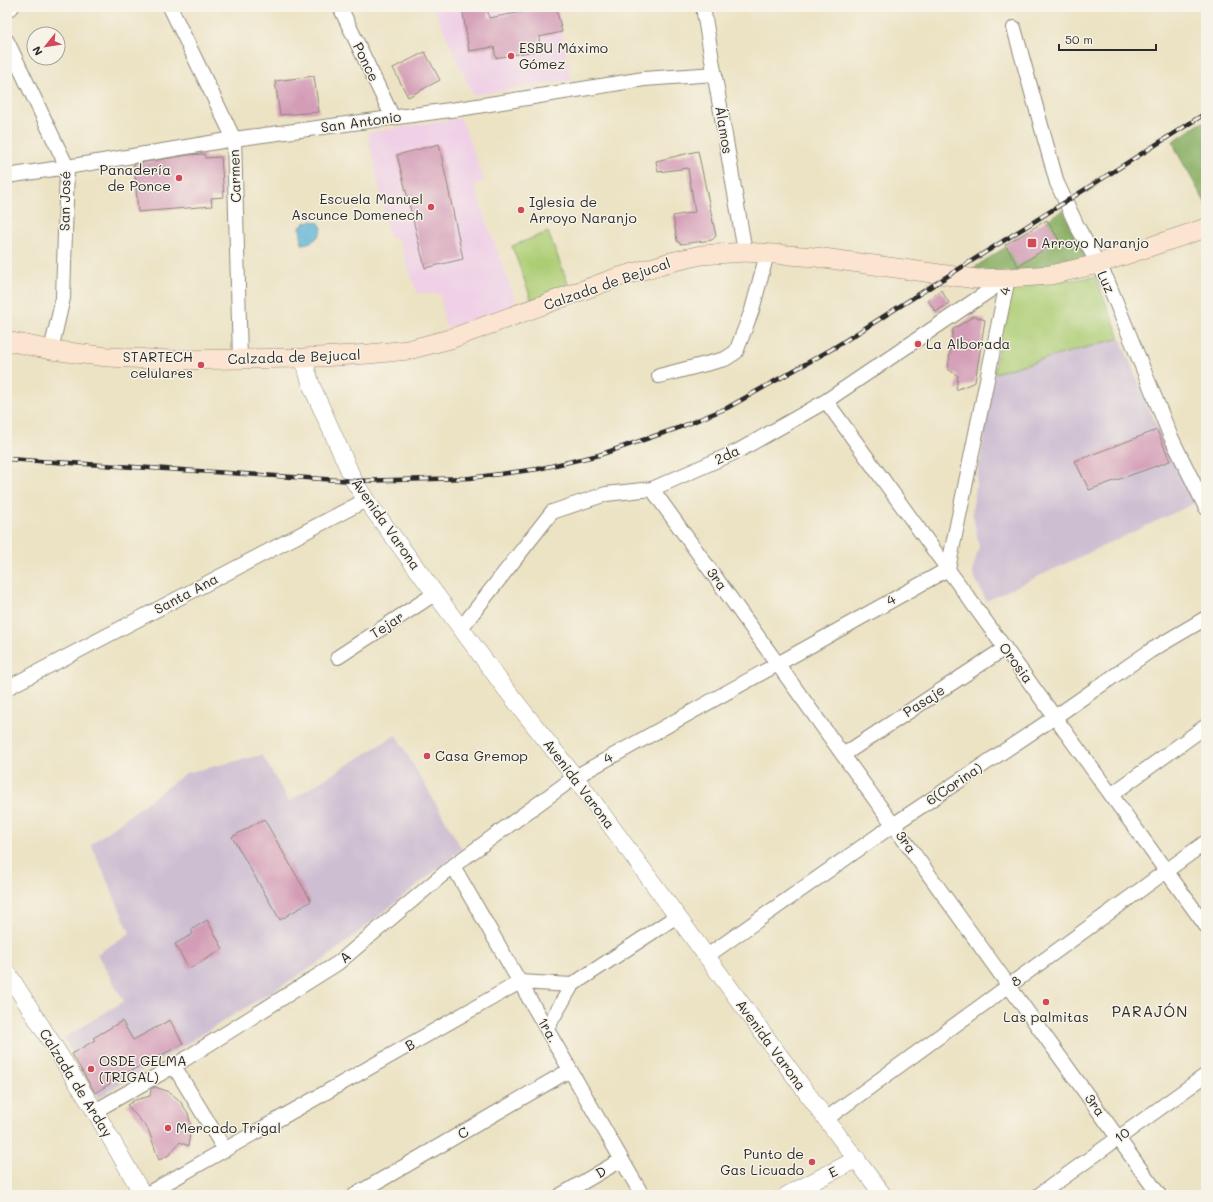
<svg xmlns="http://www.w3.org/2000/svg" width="1213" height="1202" font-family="Mali,sans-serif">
	<rect width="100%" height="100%" fill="#f7f3e8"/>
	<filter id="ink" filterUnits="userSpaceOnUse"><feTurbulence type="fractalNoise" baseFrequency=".025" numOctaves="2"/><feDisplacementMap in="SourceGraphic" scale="8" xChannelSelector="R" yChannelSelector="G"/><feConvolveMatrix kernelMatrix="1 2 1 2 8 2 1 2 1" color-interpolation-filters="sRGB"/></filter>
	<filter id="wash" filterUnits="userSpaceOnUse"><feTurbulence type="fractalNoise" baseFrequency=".012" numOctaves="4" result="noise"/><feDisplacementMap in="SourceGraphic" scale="16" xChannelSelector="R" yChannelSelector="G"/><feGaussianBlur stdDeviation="0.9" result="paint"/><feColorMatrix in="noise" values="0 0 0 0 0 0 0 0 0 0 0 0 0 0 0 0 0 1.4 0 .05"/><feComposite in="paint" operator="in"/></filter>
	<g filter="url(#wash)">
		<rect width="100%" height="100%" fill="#ece3c4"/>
		<!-- built -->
		<path fill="#efd0e6" d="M433 7H558L562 32 571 80 473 95Z
			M461 118 484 180 474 186 517 305 457 325 445 327 440 294 417 293 398 238H389L368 133Z"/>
		<!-- industrial -->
		<path fill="#cdbed2" d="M1120 338 1155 422 1195 503 986 601 972 572 979 546 972 511 994 373Z
			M396 735 462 849 325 959 98 1098 64 1038 124 1001 97 954 130 933 91 844 186 773 262 755 289 801Z"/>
		<!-- green -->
		<path fill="#adcd75" stroke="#6c7c50" d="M548 232 569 286 532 301 512 246Z
			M1095 277 1120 338 994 373 1009 288Z"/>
		<!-- forest -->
		<path fill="#8ab066" stroke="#5a6e48" d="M1206 120V204L1177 152 1173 141Z
			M1063 210 1090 264 1009 272 972 269Z"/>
		<!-- water -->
		<path fill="#59b1d6" stroke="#426e80" d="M312 221 319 223 322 228C319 238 313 243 302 244L300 227 304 223Z"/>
		<g id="blocks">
			<!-- building -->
			<path fill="#d49db7" d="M462 7H487L489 18 533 10 532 7H556L562 32 539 37 540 50 496 58 494 47 469 51Z
				M425 52 440 80 408 97 393 68Z
				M314 76 319 112 280 115 275 81Z
				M439 144 463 259 425 268 397 155Z
				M698 151 716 236 712 240 681 244 677 241 673 216 695 212 688 168 658 172 656 161Z
				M204 154 205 158 221 157 224 197 211 198 212 206 138 212 134 164 188 155Z
				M1047 220 1059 240 1018 266 1005 245Z
				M941 290 949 303 936 312 928 300Z
				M974 316 985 320 975 382 956 390 958 376 948 369 953 329Z
				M1157 430 1170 461 1089 490 1075 461Z
				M264 819 311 901 280 920 232 837Z
				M207 920 223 949 189 969 175 944 193 934 191 930Z
				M170 1020 183 1044 109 1082 110 1084 95 1093 72 1054 95 1040 93 1038 122 1021 133 1040Z
				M155 1087 170 1092 180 1101 188 1113 191 1127 188 1146 180 1142 169 1155 159 1160 148 1129 127 1105 135 1100 150 1096 151 1089Z"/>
		</g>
	</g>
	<g filter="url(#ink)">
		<use href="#blocks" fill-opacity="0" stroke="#8c8778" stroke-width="1"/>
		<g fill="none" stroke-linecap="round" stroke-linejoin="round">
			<!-- minor casing -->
			<g stroke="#8c8778" stroke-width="16">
				<path id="minor" d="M170 7 234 139 240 359
					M340 7 393 118
					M703 7 745 252
					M7 10 12 7
					M1014 28 1057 183 1077 226 1107 280 1170 435 1206 508
					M7 41 67 167 63 298 51 350
					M7 176 67 167 234 139 465 108 644 79 715 74
					M659 376 725 359 736 352 752 310 767 254
					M826 401 1206 926
					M652 489 1159 1195
					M461 628 552 512 606 494 652 489 738 451 826 401 1008 278
					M338 657 436 593
					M7 688 366 500
					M843 755 1005 648
					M1111 795 1206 726
					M453 866 642 1195
					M707 956 893 825 1055 717 1150 651 1206 618
					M547 1028 572 985
					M174 1066 225 1150
					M95 1111 174 1066 338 963 453 866 575 777 948 569 1008 278
					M826 1119 1206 842
					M145 1195 520 982 572 985 677 916
					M355 1195 570 1070
					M561 1195 621 1160
					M1039 1195 1206 1075"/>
			</g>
			<!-- tertiary casing -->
			<g stroke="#8c8778" stroke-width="18">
				<path id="tertiary" d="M303 358 312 387 354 481 366 500 505 688 575 777 826 1119 883 1195
					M7 972 95 1111 143 1195
					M787 1195 857 1159"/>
			</g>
			<!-- secondary casing -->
			<g stroke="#8c8778" stroke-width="20">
				<path id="secondary" d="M7 341 51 350 108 357 173 360 303 358 369 354 408 350 450 339 616 278 667 263 701 255 745 252 816 257 976 279 1008 278 1050 275 1098 264 1206 228"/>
			</g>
			<!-- minor -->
			<use href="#minor" stroke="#fff" stroke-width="14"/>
			<!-- tertiary -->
			<use href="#tertiary" stroke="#fff" stroke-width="17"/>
			<!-- secondary -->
			<use href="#secondary" stroke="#fce5d0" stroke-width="19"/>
			<!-- rail casing -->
			<g stroke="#2b2b2b" stroke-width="4.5">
				<path id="rail" d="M7 459 354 481 470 478 538 469 599 455 678 428 727 408 832 349 1206 113"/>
			</g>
			<!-- rail -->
			<use href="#rail" stroke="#f7f3e8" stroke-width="3" stroke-dasharray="9" stroke-linecap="butt"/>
		</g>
	</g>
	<!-- markers -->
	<g fill="#d1495b" stroke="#f7f3e8" stroke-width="1.5">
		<circle cx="511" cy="56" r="4"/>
		<circle cx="179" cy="178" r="4"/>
		<circle cx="431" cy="207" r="4"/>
		<circle cx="521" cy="210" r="4"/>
		<rect x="1027" y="238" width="10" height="10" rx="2"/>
		<circle cx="918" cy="344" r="4"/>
		<circle cx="201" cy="365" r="4"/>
		<circle cx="427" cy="756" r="4"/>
		<circle cx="1046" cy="1002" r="4"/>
		<circle cx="91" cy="1069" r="4"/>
		<circle cx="168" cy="1128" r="4"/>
		<circle cx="812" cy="1162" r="4"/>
	</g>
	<g text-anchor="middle" stroke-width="3" stroke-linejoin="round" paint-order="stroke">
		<!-- poi labels -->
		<g font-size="14" fill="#2b2b2b" stroke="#f7f3e8" text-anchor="start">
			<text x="519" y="53">ESBU Máximo<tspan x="519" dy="16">Gómez</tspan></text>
			<text x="171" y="175" text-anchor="end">Panadería<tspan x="171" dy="16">de Ponce</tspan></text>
			<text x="423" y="204" text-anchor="end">Escuela Manuel<tspan x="423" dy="16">Ascunce Domenech</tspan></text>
			<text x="529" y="207">Iglesia de<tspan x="529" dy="16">Arroyo Naranjo</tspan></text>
			<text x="1041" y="248">Arroyo Naranjo</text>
			<text x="926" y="349">La Alborada</text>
			<text x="193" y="362" text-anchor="end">STARTECH<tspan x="193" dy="16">celulares</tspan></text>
			<text x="435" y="761">Casa Gremop</text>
			<text x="1046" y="1022" text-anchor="middle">Las palmitas</text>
			<text x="99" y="1066">OSDE GELMA<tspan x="99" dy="16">(TRIGAL)</tspan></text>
			<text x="176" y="1133">Mercado Trigal</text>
			<text x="804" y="1159" text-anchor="end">Punto de<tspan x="804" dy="16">Gas Licuado</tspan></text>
		</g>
		<!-- street labels -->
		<g font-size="14" fill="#2b2b2b" stroke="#f7f3e8">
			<text transform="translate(366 62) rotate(64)" y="5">Ponce</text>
			<text transform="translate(361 122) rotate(-8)" y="5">San Antonio</text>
			<text transform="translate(724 130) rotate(81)" y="5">Álamos</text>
			<text transform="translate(235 176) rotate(-92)" y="5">Carmen</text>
			<text transform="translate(65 201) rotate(-89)" y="5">San José</text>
			<text transform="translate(1106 282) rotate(65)" y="5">Luz</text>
			<text transform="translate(607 284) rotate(-19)" y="5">Calzada de Bejucal</text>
			<text transform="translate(1005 291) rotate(-78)" y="5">4</text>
			<text transform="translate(294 357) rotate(-2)" y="5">Calzada de Bejucal</text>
			<text transform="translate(727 455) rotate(-25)" y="5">2da</text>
			<text transform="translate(386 524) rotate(55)" y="5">Avenida Varona</text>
			<text transform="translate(717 579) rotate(54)" y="5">3ra</text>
			<text transform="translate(186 594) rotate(-28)" y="5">Santa Ana</text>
			<text transform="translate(891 600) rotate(-29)" y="5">4</text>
			<text transform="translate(387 625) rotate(-33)" y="5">Tejar</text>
			<text transform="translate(1016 663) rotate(54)" y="5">Orosia</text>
			<text transform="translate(924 701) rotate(-33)" y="5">Pasaje</text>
			<text transform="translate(608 758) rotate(-29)" y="5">4</text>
			<text transform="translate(579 784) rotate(53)" y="5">Avenida Varona</text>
			<text transform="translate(954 784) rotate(-34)" y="5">6(Corina)</text>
			<text transform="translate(906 842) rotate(54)" y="5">3ra</text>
			<text transform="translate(345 957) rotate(-39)" y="5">A</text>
			<text transform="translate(1016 981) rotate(-36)" y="5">8</text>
			<text transform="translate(548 1030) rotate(60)" y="5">1ra.</text>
			<text transform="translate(410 1045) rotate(-30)" y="5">B</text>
			<text transform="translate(771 1045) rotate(54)" y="5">Avenida Varona</text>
			<text transform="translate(76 1083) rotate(58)" y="5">Calzada de Arday</text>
			<text transform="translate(1095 1105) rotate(54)" y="5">3ra</text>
			<text transform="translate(463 1133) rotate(-30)" y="5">C</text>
			<text transform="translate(1122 1135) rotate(-36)" y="5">10</text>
			<text transform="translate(601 1172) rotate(-30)" y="5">D</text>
			<text transform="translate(833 1172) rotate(-27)" y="5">E</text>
		</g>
		<!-- neighbourhood labels -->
		<g font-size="15" letter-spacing="1" fill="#2b2b2b" stroke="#f7f3e8">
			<text x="1150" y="1017">PARAJÓN</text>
		</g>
	</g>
	<!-- margin -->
	<rect width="1213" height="1202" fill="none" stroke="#f7f3e8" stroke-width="24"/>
	<!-- north arrow -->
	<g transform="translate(46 46) rotate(240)"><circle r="19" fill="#f7f3e8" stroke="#a5a39c"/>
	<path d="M0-3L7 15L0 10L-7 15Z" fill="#d1495b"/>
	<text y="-6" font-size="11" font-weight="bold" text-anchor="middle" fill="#2b2b2b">N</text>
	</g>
	<!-- scale -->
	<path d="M1059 44v6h97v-6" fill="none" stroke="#2b2b2b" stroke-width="2"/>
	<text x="1065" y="44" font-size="12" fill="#2b2b2b" stroke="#f7f3e8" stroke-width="3" paint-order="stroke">50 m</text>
</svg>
